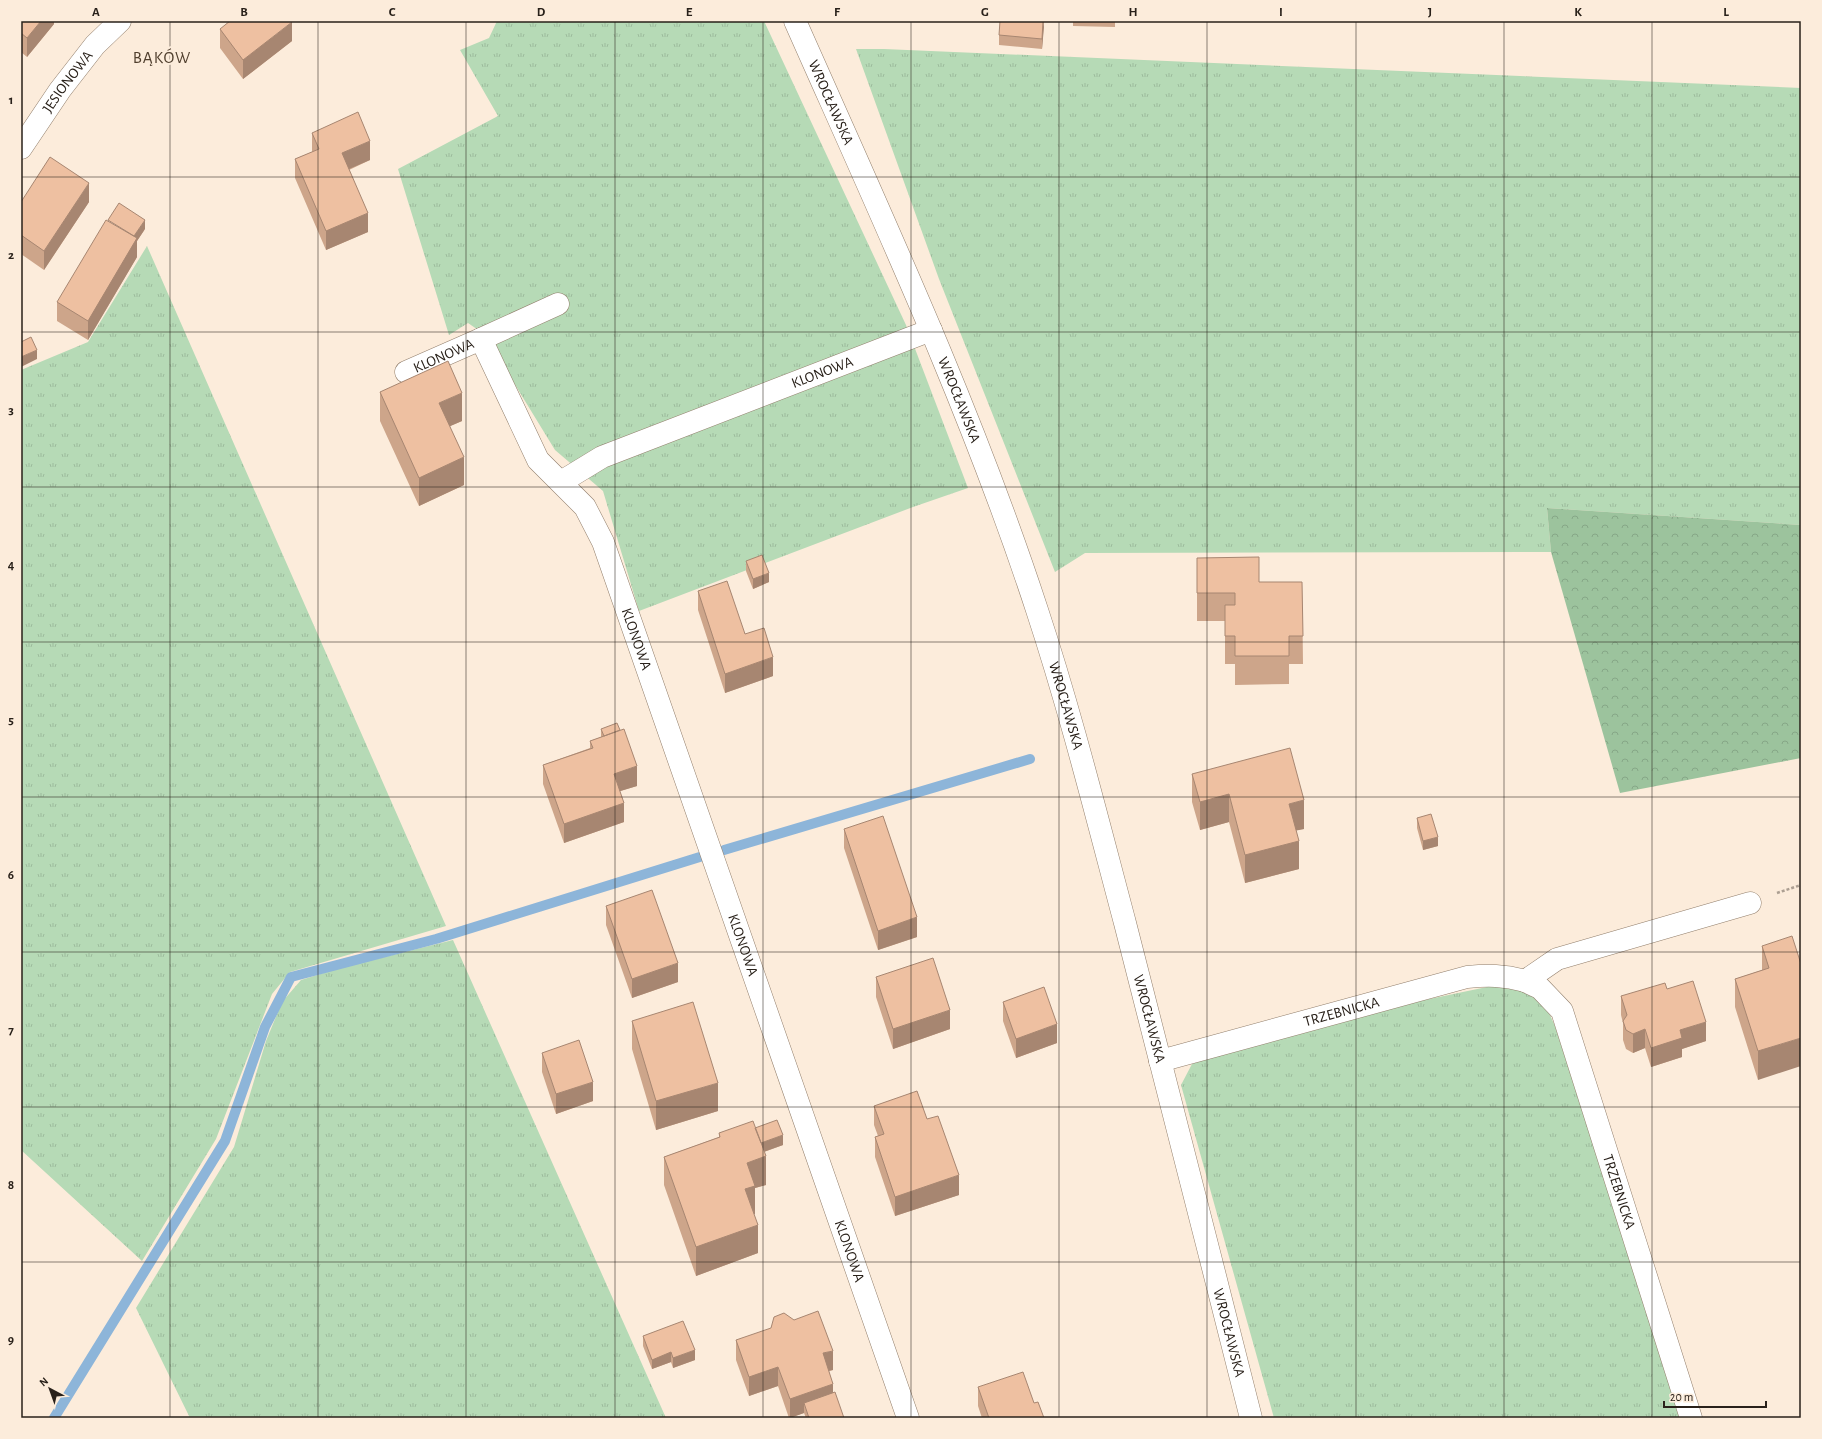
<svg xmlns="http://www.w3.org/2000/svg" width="1822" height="1439" font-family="'Alegreya Sans',sans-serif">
	<defs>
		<pattern id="grass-tufts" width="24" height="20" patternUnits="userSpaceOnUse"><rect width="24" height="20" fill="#b6dab6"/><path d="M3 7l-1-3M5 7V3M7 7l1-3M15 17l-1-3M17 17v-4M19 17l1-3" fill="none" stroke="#9cbb9c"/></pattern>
		<pattern id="forest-crowns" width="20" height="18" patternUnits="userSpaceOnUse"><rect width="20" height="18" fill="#9cc39d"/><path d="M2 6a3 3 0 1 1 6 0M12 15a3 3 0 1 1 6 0" fill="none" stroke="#86a787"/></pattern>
	</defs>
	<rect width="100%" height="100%" fill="#fcecdb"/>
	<!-- grass -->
	<path fill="url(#grass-tufts)" d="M497 21H764L906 325 968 488 913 507 639 611 603 491 555 450 484 334 468 323 449 335 398 169 498 116 460 50 489 38Z
		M856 49H884L1801 88V525L1547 508 1551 552 1085 553 1055 572 939 279Z
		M147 246 446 926 290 972 272 994 216 1139 142 1261 21 1150V370L88 342Z
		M453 940 666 1418H190L136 1308 234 1147 266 1041 282 1002 301 980 340 968Z
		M1506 983 1543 1000 1555 1026 1681 1418H1274L1181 1085 1192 1064 1229 1049 1415 1002Z"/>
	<!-- forest -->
	<path fill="url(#forest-crowns)" d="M1547 508 1801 525V758L1620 793 1551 552Z"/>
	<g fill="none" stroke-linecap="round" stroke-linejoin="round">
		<!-- stream -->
		<path stroke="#8db5d9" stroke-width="10" d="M724 850 1030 759
			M54 1418 225 1141 265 1027 291 977 436 939 703 856"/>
		<!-- minor casing -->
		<g stroke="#927f6c" stroke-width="23">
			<g id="minor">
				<path id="s1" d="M795 21C881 215 971 408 1037 610 1071 713 1097 818 1125 923 1168 1088 1209 1253 1251 1418"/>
				<path id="s2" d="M21 148 60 90 95 45 120 21"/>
				<path d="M481 339 558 304"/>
				<path id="s3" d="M406 372 481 339 538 460 585 507 603 542 908 1418"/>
				<path id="s4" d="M561 482 602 457 931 330"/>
				<path id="s5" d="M1525 981 1540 988 1562 1011 1691 1418"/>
				<path id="s6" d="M1160 1061 1467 977C1488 975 1504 975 1525 981L1557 959 1750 903"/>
			</g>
		</g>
		<!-- path -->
		<path stroke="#ac9f92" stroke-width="2.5" stroke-dasharray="3 2" stroke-linecap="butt" d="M1777 893 1801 885"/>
		<!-- minor -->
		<use href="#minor" stroke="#fff" stroke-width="22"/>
	</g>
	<!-- wall -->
	<path fill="#cda58a" d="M21 21H54V24L27 57 21 52Z
		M1044 21 1042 49 999 45V35Z
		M1073 21H1115V27L1073 26Z
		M220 29 292 41 243 79 220 48Z
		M312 133 370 160 349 170 368 232 326 250 295 178V159L312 152Z
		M21 202H89L44 270 21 254Z
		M145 229 137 241V257L88 340 57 321V302Z
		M380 392 462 421 450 426 464 485 419 506 380 421Z
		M1197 558 1259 582H1302L1303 664H1289V684L1235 685V664H1225V621H1197Z
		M746 561 769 582 753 589 746 571Z
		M698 591 745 634 773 676 725 693 698 610Z
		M601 729 637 786 620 791 624 822 564 843 543 784V765L590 748V741L601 737Z
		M1192 774 1304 829 1296 830 1299 869 1245 883 1229 822 1200 830 1192 802Z
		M1417 818 1438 846 1423 850 1417 828Z
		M844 829 917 937 878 950 844 848Z
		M606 906 678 982 632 998 606 925Z
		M1762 946 1801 964 1758 1080 1735 1007V979L1762 970Z
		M876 977 950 1029 893 1049 876 997Z
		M1667 989 1706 1041 1682 1049V1057L1651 1067 1645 1048 1633 1053 1626 1049 1623 1040V1023L1621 1015V996Z
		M1003 1002 1057 1043 1016 1058 1003 1021Z
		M632 1021 718 1111 656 1130 632 1049Z
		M542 1053 593 1101 556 1114 542 1072Z
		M874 1106 927 1119 959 1195 895 1216 875 1157V1137L878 1136 874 1125Z
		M755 1128 783 1145 764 1152 766 1185 755 1188V1214H754L758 1253 696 1276 664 1185V1157L719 1137V1133Z
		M643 1336 695 1360 673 1368 671 1362 652 1369 643 1346Z
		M736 1340 833 1370 829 1371 833 1393 844 1418H806L804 1413 789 1418 778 1386 749 1396 736 1360Z
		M978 1387 1034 1403 1044 1418H982L978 1406Z"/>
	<!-- shaded-wall -->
	<path fill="#a78671" d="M41 21H54V24L27 57V38Z
		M1043 21 1044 27 1042 49V39Z
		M292 22V41L243 79V60Z
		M370 141V160L342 172V153Z
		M89 183V202L44 270V251Z
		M368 213V232L326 250V231Z
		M145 220V229L137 241V257L88 340V321L131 240Z
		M37 350V359L21 367V357Z
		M462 393V421L439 431V403Z
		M464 457V485L419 506V478Z
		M769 573V582L753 589V579Z
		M773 657V676L725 693V674Z
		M637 766V786L614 793V774Z
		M1229 794V822L1200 830V802Z
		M1304 800V829L1289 832V804Z
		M624 803V822L564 843V824Z
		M1438 837V846L1423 850V841Z
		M1299 841V869L1245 883V855Z
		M917 917V937L878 950V931Z
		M678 963V982L632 998V979Z
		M950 1010V1029L893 1049V1029Z
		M1706 1022V1041L1682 1049V1057L1651 1067V1048L1680 1030Z
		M1057 1024V1043L1016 1058V1039Z
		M1645 1029V1048L1633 1053V1034Z
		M1801 1038V1066L1758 1080V1051Z
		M593 1082V1101L556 1114V1094Z
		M718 1083V1111L656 1130V1101Z
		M783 1135V1145L758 1154V1144Z
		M766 1156V1185L755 1188V1214L745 1217V1189L747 1163Z
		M959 1175V1195L895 1216V1197Z
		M758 1225V1253L696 1276V1247Z
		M695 1350V1360L673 1368V1358Z
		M833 1351V1370L823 1372V1353Z
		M671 1352V1362L652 1369V1360Z
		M778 1367V1386L749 1396V1377Z
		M833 1384V1403H804V1413L790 1418V1399Z"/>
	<!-- building -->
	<path fill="#eec0a1" stroke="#a78671" d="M21 21H41L27 38 21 33Z
		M230 21H292V22L243 60 220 29Z
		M1000 21H1043L1042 39 999 35Z
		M358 112 370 141 342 153 368 213 326 231 295 159 319 149 312 133Z
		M50 157 89 183 44 251 21 235V202Z
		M119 203 145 220 134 236 108 220Z
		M106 220 137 238 88 321 57 302Z
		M31 337 37 350 21 357V342Z
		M448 361 462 393 439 403 464 457 419 478 380 392Z
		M762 555 769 573 753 579 746 561Z
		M1259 557V582H1302L1303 636H1289V656H1235V636H1225V605H1235V593H1197V558Z
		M727 581 745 634 764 628 773 657 725 674 698 591Z
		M617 723 620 730 604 736 601 729Z
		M624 729 637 766 614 774 624 803 564 824 543 765 593 748 590 741Z
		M1290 748 1304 800 1289 804 1299 841 1245 855 1229 794 1200 802 1192 774Z
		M1431 814 1438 837 1423 841 1417 818Z
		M883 816 917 917 878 931 844 829Z
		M652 890 678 963 632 979 606 906Z
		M1792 936 1801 964V1038L1758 1051 1735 979 1769 968 1762 946Z
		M933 958 950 1010 893 1029 876 977Z
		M1693 981 1706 1022 1680 1030 1682 1038 1651 1048 1645 1029 1633 1034 1626 1030 1623 1021 1627 1015 1621 996 1665 983 1667 989Z
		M1044 987 1057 1024 1016 1039 1003 1002Z
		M693 1002 718 1083 656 1101 632 1021Z
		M579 1040 593 1082 556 1094 542 1053Z
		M917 1091 927 1119 938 1116 959 1175 895 1197 875 1137 884 1134 874 1106Z
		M777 1120 783 1135 761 1143 755 1128Z
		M753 1121 766 1156 747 1163 755 1186 745 1189 758 1225 696 1247 664 1157 720 1137 719 1133Z
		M818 1311 833 1351 823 1353 833 1384 790 1399 778 1367 749 1377 736 1340 771 1328 774 1317 784 1313 794 1320Z
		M683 1321 695 1350 673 1358 671 1352 652 1360 643 1336Z
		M1023 1372 1034 1403 1038 1402 1044 1418H989L978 1387Z
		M835 1392 844 1418H809L804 1403Z"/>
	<!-- grid -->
	<path fill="none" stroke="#29211a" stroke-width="1" stroke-opacity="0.55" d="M170 21V1418M318 21V1418M466 21V1418M615 21V1418M763 21V1418M911 21V1418M1059 21V1418M1207 21V1418M1356 21V1418M1504 21V1418M1652 21V1418M21 177H1801M21 332H1801M21 487H1801M21 642H1801M21 797H1801M21 952H1801M21 1107H1801M21 1262H1801"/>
	<g text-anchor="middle" stroke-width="4" stroke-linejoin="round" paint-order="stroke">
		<!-- street labels -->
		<g font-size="15" fill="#29211a" stroke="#fcecdb">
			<text dy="5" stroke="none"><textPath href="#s2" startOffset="81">JESIONOWA</textPath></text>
			<text dy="5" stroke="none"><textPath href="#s1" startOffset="89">WROCŁAWSKA</textPath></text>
			<text dy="5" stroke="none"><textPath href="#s3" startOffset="41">KLONOWA</textPath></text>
			<text dy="5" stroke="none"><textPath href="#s4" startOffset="284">KLONOWA</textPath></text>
			<text dy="5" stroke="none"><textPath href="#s1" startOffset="413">WROCŁAWSKA</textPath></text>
			<text dy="5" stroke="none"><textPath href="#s3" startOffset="424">KLONOWA</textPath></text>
			<text dy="5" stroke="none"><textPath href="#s1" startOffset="737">WROCŁAWSKA</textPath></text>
			<text dy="5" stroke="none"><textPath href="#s3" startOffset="748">KLONOWA</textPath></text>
			<text dy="5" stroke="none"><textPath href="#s6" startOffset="188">TRZEBNICKA</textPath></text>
			<text dy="5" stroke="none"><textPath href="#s1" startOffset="1061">WROCŁAWSKA</textPath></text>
			<text dy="5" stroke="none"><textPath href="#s5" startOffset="238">TRZEBNICKA</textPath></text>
			<text dy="5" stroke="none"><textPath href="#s3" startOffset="1072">KLONOWA</textPath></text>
			<text dy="5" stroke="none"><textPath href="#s1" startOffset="1385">WROCŁAWSKA</textPath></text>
		</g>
		<!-- quarter labels -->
		<g font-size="17" letter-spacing="1" fill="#503f2e" stroke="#fcecdb">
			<text x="162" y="63">BĄKÓW</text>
		</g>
	</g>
	<!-- border -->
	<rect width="1822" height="1439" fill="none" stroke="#fcecdb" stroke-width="44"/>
	<!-- north arrow -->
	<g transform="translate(50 1389) rotate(319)" stroke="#fcecdb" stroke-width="3" paint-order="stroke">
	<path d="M0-3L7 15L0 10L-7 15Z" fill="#29211a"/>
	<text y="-6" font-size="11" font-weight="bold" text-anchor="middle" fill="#29211a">N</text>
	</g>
	<!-- scale -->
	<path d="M1664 1401v6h102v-6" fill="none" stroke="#29211a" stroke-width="2"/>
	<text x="1670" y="1401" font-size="12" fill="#29211a" stroke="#fcecdb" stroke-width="3" paint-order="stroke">20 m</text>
	<rect x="22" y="22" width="1778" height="1395" fill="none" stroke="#29211a" stroke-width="1.5"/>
	<g font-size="13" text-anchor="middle" font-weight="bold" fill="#29211a">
		<text x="96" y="16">A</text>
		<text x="244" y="16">B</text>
		<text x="392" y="16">C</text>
		<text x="541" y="16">D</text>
		<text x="689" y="16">E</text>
		<text x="837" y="16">F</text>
		<text x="985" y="16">G</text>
		<text x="1133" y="16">H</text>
		<text x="1281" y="16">I</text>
		<text x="1430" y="16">J</text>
		<text x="1578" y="16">K</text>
		<text x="1726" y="16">L</text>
		<text x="11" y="104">1</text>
		<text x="11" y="259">2</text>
		<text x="11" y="414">3</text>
		<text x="11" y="569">4</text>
		<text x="11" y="724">5</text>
		<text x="11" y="879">6</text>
		<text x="11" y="1034">7</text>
		<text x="11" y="1189">8</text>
		<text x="11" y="1344">9</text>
	</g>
</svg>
